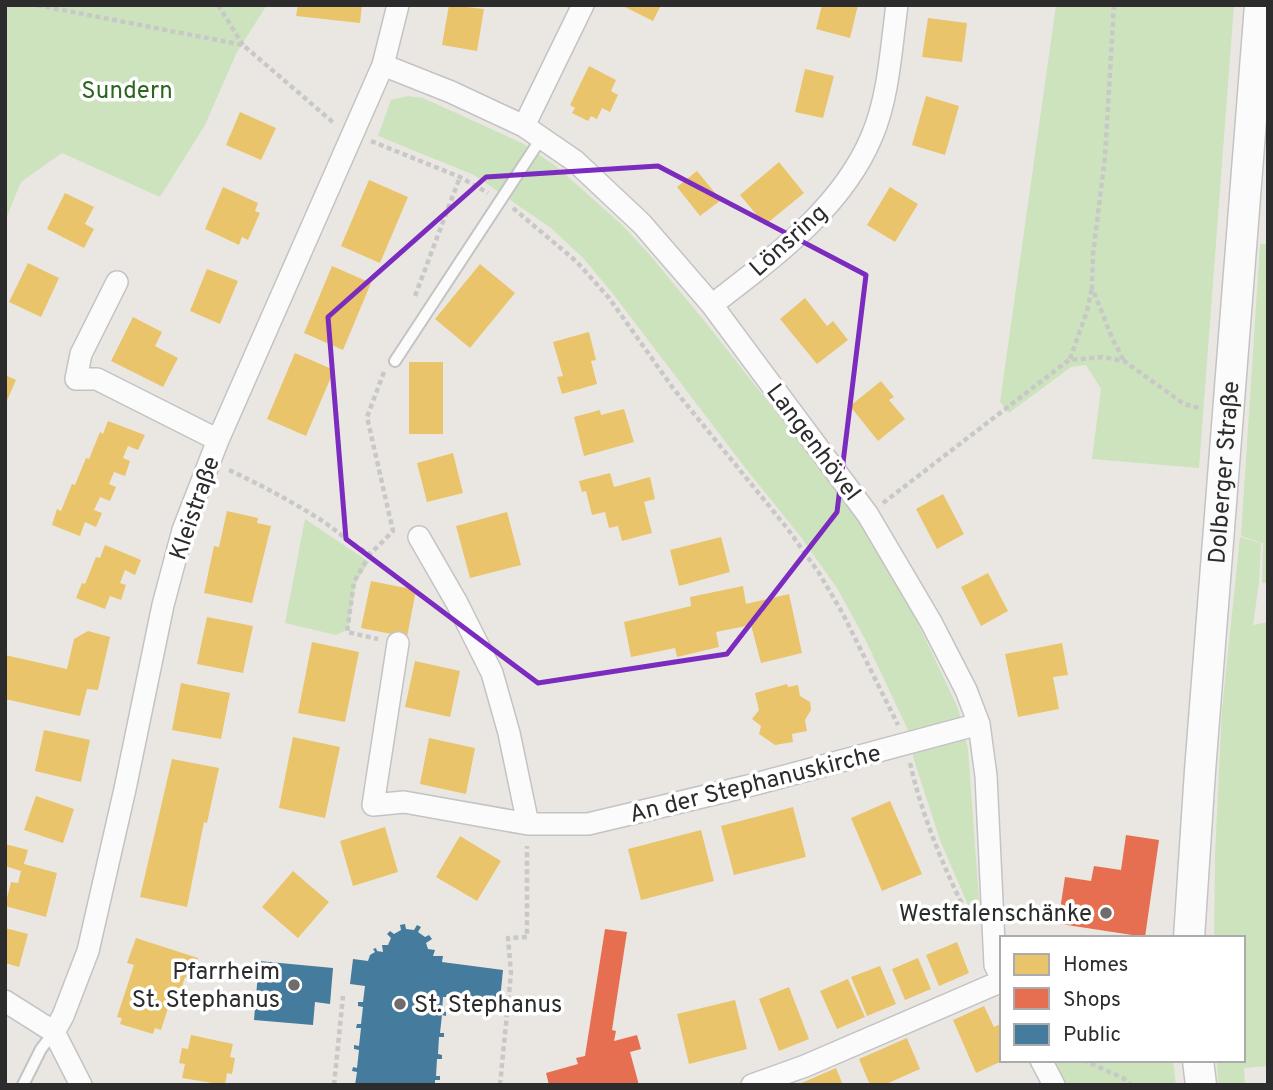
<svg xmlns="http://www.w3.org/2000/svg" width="1273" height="1090" font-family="Overpass,sans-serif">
	<rect width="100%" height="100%" fill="#eae7e3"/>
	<!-- green -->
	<path fill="#cce3be" d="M5 5H267L237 52 205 125 160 197 62 153 21 182 5 221Z
		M1056 5H1234L1199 468 1092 459 1101 389 1086 365 1071 367 1009 413 1000 402Z
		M408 96 423 98 522 143 557 167 621 224 650 255 706 323 833 484 872 542 914 615 958 708 968 749 980 913 973 917 940 840 914 760 907 728 865 639 837 588 800 536 743 465 613 294 584 259 551 228 474 175 378 136 391 100Z
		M1260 244H1268V583H1262L1263 543 1241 536Z
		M305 519 369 562 356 582 348 629 336 635 285 623Z
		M1240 537 1261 543 1259 583 1253 625 1268 622V1066L1244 1068 1245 1085H1218L1217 1060H1243V938H1214L1215 854 1222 709Z
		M1049 1060H1173L1176 1085H1061Z"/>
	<!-- homes -->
	<path fill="#e9c46a" d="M298 5H362L360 23 296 16Z
		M449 5 484 9 477 51 442 45Z
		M621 5H661L653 21Z
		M822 5H858L850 38 816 29Z
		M928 18 967 23 962 62 922 57Z
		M589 66 616 80 611 91 618 95 610 112 602 108 597 119 591 116 588 121 572 113 575 108 570 105Z
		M805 69 834 76 823 118 795 112Z
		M926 96 959 106 945 155 912 145Z
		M240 112 276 128 261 160 226 145Z
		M779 162 804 193 765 225 740 195Z
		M697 171 721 200 700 216 677 187Z
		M369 180 408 197 380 263 341 246Z
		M223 187 258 203 255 211 260 213 248 240 242 237 239 245 205 229Z
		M890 187 918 204 895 242 867 225Z
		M65 193 94 207 85 224 94 229 84 248 47 229Z
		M28 263 59 278 41 317 9 302Z
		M480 264 515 293 470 348 435 319Z
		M332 266 371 283 343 350 304 333Z
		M207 269 238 281 220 324 190 311Z
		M805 298 827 326 833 321 848 340 817 364 780 319Z
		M133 317 162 332 155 346 178 358 163 387 111 361Z
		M589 332 596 360 591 361 597 384 562 394 557 377 563 376 553 342Z
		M295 353 334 370 306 436 267 419Z
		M409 362H443V434H409Z
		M5 375 16 380 5 405Z
		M881 381 894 397 889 400 905 419 878 441 850 406Z
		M624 409 634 442 584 456 574 417 600 410 601 415Z
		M108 421 145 435 138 450 128 446 123 458 130 461 125 476 114 472 109 484 116 487 110 501 100 497 94 510 102 513 96 527 85 522 80 536 52 525 57 509 61 511 72 484 75 485 86 458 89 459 100 432 103 434Z
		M453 453 463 493 427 502 417 463Z
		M610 473 614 487 650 477 655 499 644 502 652 533 622 541 618 526 609 528 605 512 592 515 586 491 582 492 579 481Z
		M943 494 964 534 937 549 916 509Z
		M227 511 258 518 257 523 271 526 252 603 204 593 214 546 219 547Z
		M507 512 521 565 470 578 456 526Z
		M721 537 730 572 679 586 670 550Z
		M105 545 141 560 135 575 125 570 120 583 126 585 121 600 110 596 105 609 76 598 82 583 85 584 96 557 100 558Z
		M988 573 1008 611 981 626 961 587Z
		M371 581 416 590 407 637 361 628Z
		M743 586 746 604 789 594 802 653 761 663 751 625 716 632 719 647 677 657 675 648 631 657 624 622 691 606 690 597Z
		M207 617 253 626 243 673 197 664Z
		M88 631 110 637 98 690 87 689 80 716 5 699V655L67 669 74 639Z
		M312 642 359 652 345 722 298 713Z
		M1062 643 1068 675 1053 677 1059 709 1018 717 1005 654Z
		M415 661 460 671 450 717 405 707Z
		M181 683 230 693 221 739 172 730Z
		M787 684 788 687 798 685 800 696 810 702 811 710 805 720 807 731 792 734 793 742 775 745 759 734 761 726 752 719 759 710 755 693Z
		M44 730 90 740 81 782 35 771Z
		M293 737 340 747 325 818 279 808Z
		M429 738 475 748 466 794 420 784Z
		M172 759 219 768 207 823 204 822 187 907 140 897Z
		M36 796 74 809 63 843 24 830Z
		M890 801 922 874 882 891 851 818Z
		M793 807 806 857 734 875 721 826Z
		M385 827 398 872 353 886 340 841Z
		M701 830 714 881 641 900 628 849Z
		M460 836 501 861 477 901 436 877Z
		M5 844 28 850 24 864 57 873 46 917 5 906 11 882 18 883 21 871 5 866Z
		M293 871 329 902 298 938 262 907Z
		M5 928 28 934 19 967 5 963Z
		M136 938 198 958 191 980 185 977 176 1005 170 1002 161 1030 155 1028 153 1034 120 1024 122 1018 117 1017 134 965 127 963Z
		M957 942 969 973 939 986 926 955Z
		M918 958 931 989 905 1000 892 969Z
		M880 966 896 1004 867 1016 851 977Z
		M848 979 865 1017 837 1029 820 991Z
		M789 987 809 1039 779 1051 759 999Z
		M735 1000 747 1049 689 1064 677 1014Z
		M984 1006 994 1027 1002 1023V1061L976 1073 953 1020Z
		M191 1035 233 1044 230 1057 235 1058 232 1074 227 1073 225 1085 182 1078 185 1064 179 1063 182 1048 188 1049Z
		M907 1038 920 1069 884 1085H870L859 1059Z
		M836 1068 843 1085H797Z"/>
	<!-- shops -->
	<path fill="#e76f51" d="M1126 835 1159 840 1145 937 1028 919 1030 905 1060 910 1065 877 1091 881 1094 866 1121 870Z
		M605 929 627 932 612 1030 616 1031 614 1041 637 1035 641 1049 630 1052 639 1085H549L546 1073 578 1064 576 1058 585 1056Z"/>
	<!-- public -->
	<path fill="#457b9d" d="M405 924 406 929 414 930 417 925 421 927 418 932 425 937 429 935 432 939 426 943 428 949 435 950 433 956H443L442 962 503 970 500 1000 458 998V995L447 994 446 997H443L442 1011 446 1012V1016L442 1015 440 1033H444V1037H439L438 1054 442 1055V1059H437L436 1076H440V1080H435V1085H355L357 1072 352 1071 353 1067 357 1068 359 1050 354 1049V1045L359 1046 361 1028H356L357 1024H361L363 1007 358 1006V1002H363L365 986 350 984 353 959 368 961 370 955 375 952 373 949 376 948 377 951 383 952 382 945H388L391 938 387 934 390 931 394 934 401 930 400 925Z
		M259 961 333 968 330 1004 315 1002 313 1025 254 1020Z"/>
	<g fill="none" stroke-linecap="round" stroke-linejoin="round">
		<!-- lane casing -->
		<g stroke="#c4c3c3" stroke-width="14">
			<path id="lane" d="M395 361 542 137
				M23 1085 41 1049 54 1032"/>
		</g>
		<!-- street casing -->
		<g stroke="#c4c3c3" stroke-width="24">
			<path id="street" d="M383 65 451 92 524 126 575 161 642 224 712 305 868 515 931 622 966 690 979 724 986 776 995 965 1002 979
				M524 126 583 5
				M117 282 81 354 76 379H97L218 440
				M712 305C772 258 841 210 872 136 889 96 891 48 897 5
				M419 537 457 603 492 673 509 733 528 824H588L748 786 979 724
				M398 643 373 805 404 802 528 824
				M5 1001 54 1032 81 1085
				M54 1032 63 1016 88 951 125 789 163 605 183 530 218 440 383 65 398 5
				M1041 1060 1054 1085
				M752 1085 805 1066 1002 981"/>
		</g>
		<!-- secondary casing -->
		<g stroke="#c4c3c3" stroke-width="33">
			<g id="secondary">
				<path id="s1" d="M1189 938 1200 771 1260 5"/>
				<path d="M1198 1060 1201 1085"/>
			</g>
		</g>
		<!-- path -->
		<path stroke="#c8c8c7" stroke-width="4.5" stroke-dasharray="5 3.5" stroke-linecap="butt" d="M37 5 243 45 335 124
			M218 5 243 45
			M1114 5 1105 157 1093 254 1092 287 1112 338 1124 361
			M371 141 460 177 488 193
			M513 208 577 262 609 298 673 388 787 528 819 573 843 614 898 725
			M415 296 460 177
			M1070 359 1087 311 1092 288
			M229 470C261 485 291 501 321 520 338 531 352 545 370 554L393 531 367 417 384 372
			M883 503 1069 360 1102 357 1124 361 1184 404 1202 409
			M370 554 354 582 347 632 378 639
			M910 763C922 816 944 869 969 918
			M1083 1060 1123 1078 1131 1085
			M334 1085 343 996
			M500 1085 511 973 508 938 527 937V846"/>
		<!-- lane -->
		<use href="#lane" stroke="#fcfbfb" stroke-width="10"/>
		<!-- street -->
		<use href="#street" stroke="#fcfbfb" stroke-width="21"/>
		<!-- secondary -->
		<use href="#secondary" stroke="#fcfbfb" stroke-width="30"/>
	</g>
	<!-- marked area -->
	<path fill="none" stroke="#7b2cbf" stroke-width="5" stroke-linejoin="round" d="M658 166 866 275 837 512 727 654 538 683 346 539 328 317 486 177Z"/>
	<!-- markers -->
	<g fill="#6e6d6c" stroke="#fff" stroke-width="2.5">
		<circle cx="1106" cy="913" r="7"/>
		<circle cx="294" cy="985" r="7"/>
		<circle cx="400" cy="1004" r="7"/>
	</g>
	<g text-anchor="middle" stroke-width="7" stroke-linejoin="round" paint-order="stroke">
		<!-- park labels -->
		<g font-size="24" fill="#2b661f" stroke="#fff">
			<text x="127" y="98">Sundern</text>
		</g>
		<!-- street labels -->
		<g font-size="24" fill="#2c2c2c" stroke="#fff">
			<text transform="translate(788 240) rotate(-42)" y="8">Lönsring</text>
			<text transform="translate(814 442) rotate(53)" y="8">Langenhövel</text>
			<text dy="8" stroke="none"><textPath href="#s1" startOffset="467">Dolberger Straße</textPath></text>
			<text transform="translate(194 508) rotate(-71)" y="8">Kleistraße</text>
			<text transform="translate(755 783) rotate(-14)" y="8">An der Stephanuskirche</text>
		</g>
		<!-- poi labels -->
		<g font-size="24" fill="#2c2c2c" stroke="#fff" text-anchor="end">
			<text x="1092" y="921">Westfalenschänke</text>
			<text x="280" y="979">Pfarrheim<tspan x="280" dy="28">St. Stephanus</tspan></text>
			<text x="414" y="1012" text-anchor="start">St. Stephanus</text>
		</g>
	</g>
	<!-- border -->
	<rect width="1273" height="1090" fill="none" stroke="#2c2c2c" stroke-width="14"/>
	<!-- legend -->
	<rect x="1000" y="936" width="245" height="126" fill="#ffffff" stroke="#ababab" stroke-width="2"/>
	<rect x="1014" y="954" width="35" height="21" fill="#e9c46a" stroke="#ababab" stroke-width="2"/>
	<text x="1063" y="971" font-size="21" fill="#2c2c2c">Homes</text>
	<rect x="1014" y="988" width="35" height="21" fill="#e76f51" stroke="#ababab" stroke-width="2"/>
	<text x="1063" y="1006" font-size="21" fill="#2c2c2c">Shops</text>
	<rect x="1014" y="1024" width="35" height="21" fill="#457b9d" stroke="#ababab" stroke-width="2"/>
	<text x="1063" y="1041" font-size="21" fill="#2c2c2c">Public</text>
</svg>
